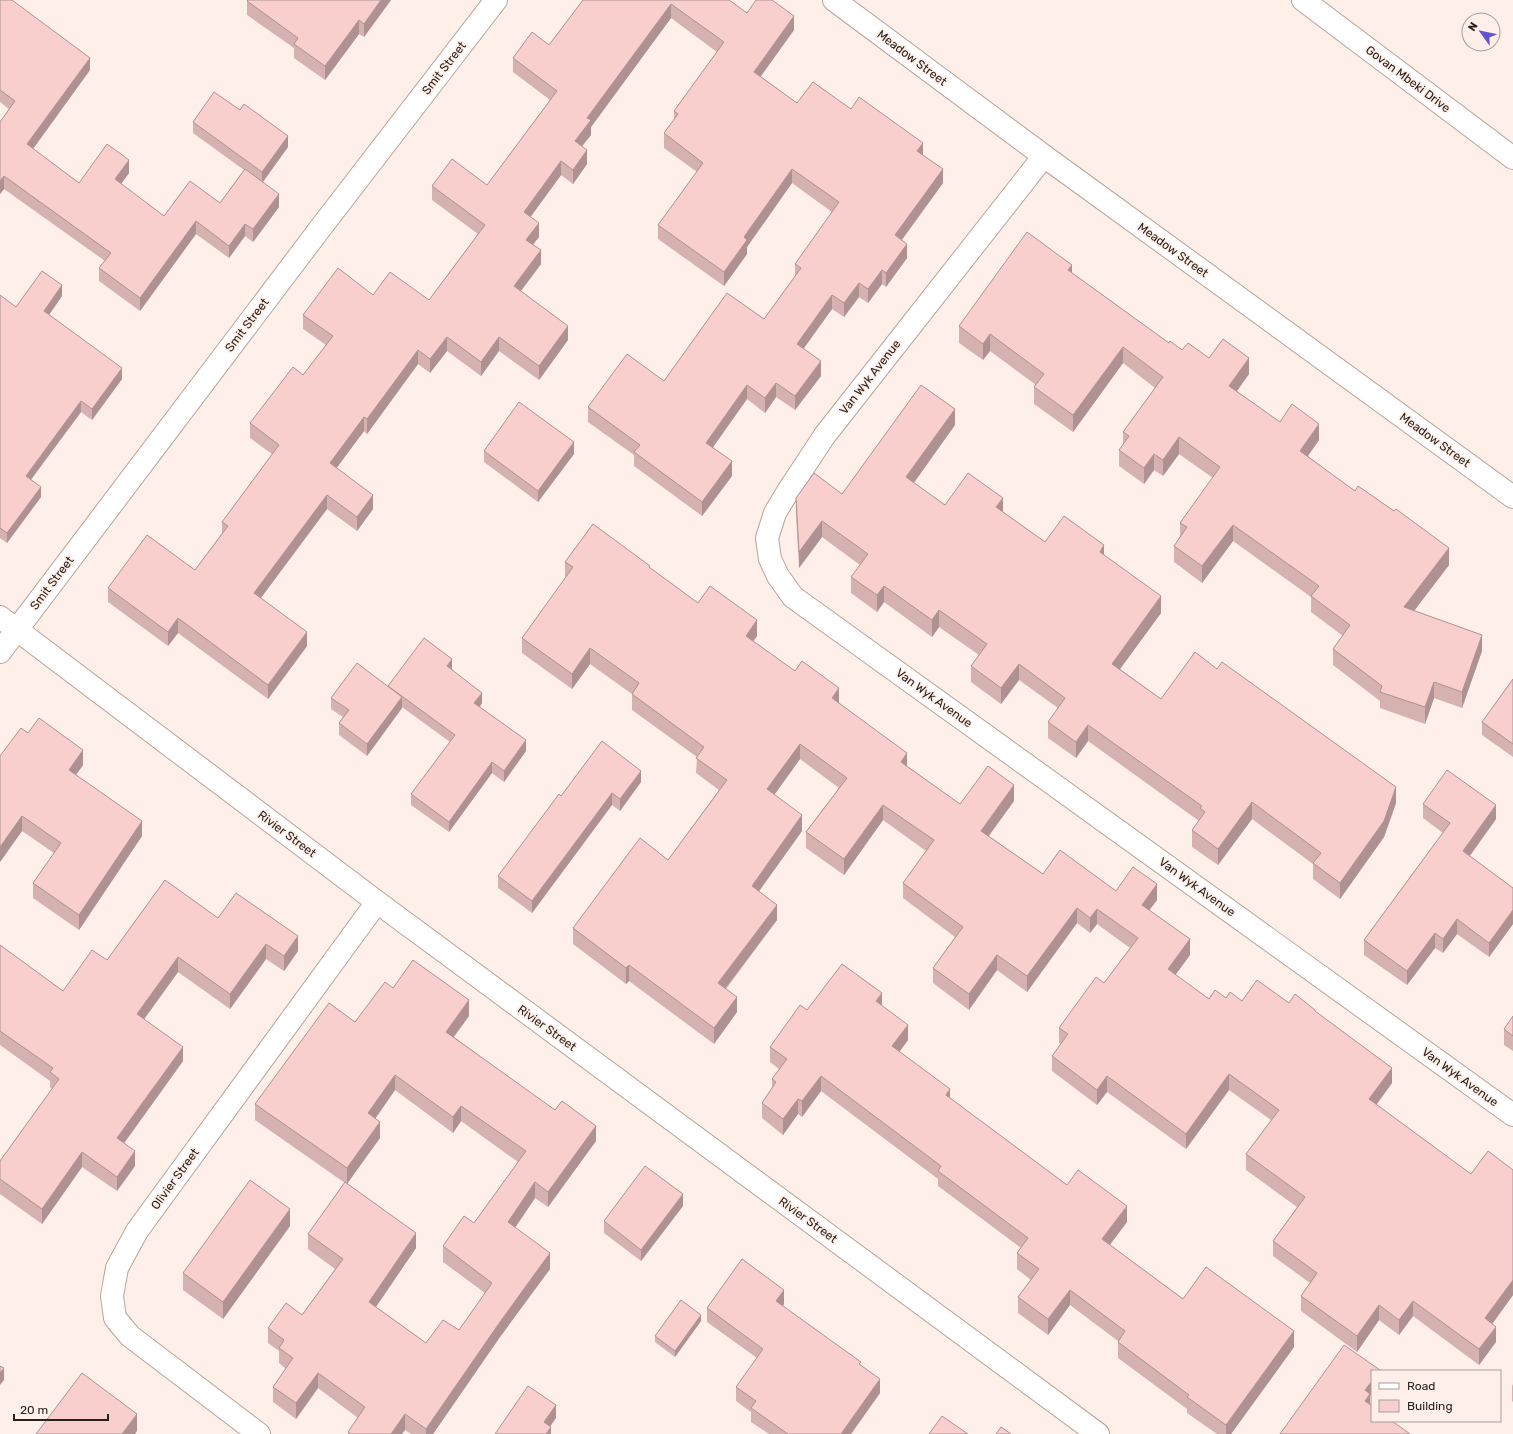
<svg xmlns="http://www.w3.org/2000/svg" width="1513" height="1434" font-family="Rubik,sans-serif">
	<rect width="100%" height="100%" fill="#feefe9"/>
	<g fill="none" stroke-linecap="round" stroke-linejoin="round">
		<!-- minor casing -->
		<g stroke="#b9a399" stroke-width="24">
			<path id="minor" d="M834 0 1044 156 1513 497
				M1044 156 825 435 790 488 775 513 767 538 770 559 778 576 793 597 1513 1115
				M0 617 377 902 1098 1434
				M259 1434 130 1336 115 1318 112 1296 117 1268 137 1231 377 902"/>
		</g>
		<!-- tertiary casing -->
		<g stroke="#b9a399" stroke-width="24">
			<path id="tertiary" d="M0 652 322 226 496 0"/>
		</g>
		<!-- secondary casing -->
		<g stroke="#b9a399" stroke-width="24">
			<path id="secondary" d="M1303 0 1513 158"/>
		</g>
		<!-- minor -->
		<use href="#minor" stroke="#fff" stroke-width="22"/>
		<!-- tertiary -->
		<use href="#tertiary" stroke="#fff" stroke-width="22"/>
		<!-- secondary -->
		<use href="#secondary" stroke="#fff" stroke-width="22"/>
	</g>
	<!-- wall -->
	<path fill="#d5b2b0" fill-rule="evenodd" d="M0 0 90 70 33 149 79 183 129 173 121 184 164 216 220 203 244 170 193 133V122L288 147 263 182 279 207 253 242 245 236 229 258 196 234 140 311 99 281V268L105 261 4 189 0 194V122L9 109 0 102Z
		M248 0H391L364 37 359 34 325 80 294 58V48L247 15V1Z
		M583 0H729L747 13 794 30 760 76 797 103 851 109 923 155 943 183 902 240 907 258 886 287 882 284 868 303 859 297 844 317 832 309 803 348 821 376 795 410 776 397 765 413 747 399 713 447 732 476 702 516 634 466V455L588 422V407L664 381 764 319 795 276V264L832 212 792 183 747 247V254L724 286 658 239V225L697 172 664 148V133L674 120V111L717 52 671 18 591 127V135L582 146 587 164 573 184 561 175 530 217 539 237 533 244 541 264 521 291 568 340 539 380 499 351 481 376 447 351 430 373 418 364 367 434 364 431 336 468 373 509 357 531 327 509 261 598 307 646 268 699 178 633 168 646 108 602V588L195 570 222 533V522L272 454 250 438V423L303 375 326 345 303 329V315L373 295 429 300 478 234 432 200V186L487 185 550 100 513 72V58L549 45Z
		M1072 273 1169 343 1182 350 1209 358 1249 374 1237 391 1280 422 1319 440 1308 456 1449 565 1414 611 1482 651 1462 708 1434 698 1425 724 1380 708V701L1333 665V649L1343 636 1311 612V597L1233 541 1202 583 1174 562V546L1180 536V523L1213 478 1179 454 1163 476 1154 470 1144 484 1119 466V450L1123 444V432L1155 388 1123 363 1073 432 1034 404V387L1036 385 990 351 983 360 959 343V326Z
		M0 295 16 307 62 296 49 315 122 379 92 420 81 412 31 480 41 497 7 543 0 538Z
		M955 425 913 483 945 505 1003 512 1045 542 1104 555 1161 613 1120 669 1161 699 1396 803 1384 837 1340 899 1313 879V864L1252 819 1218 865 1192 847V830L1199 821 1088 741 1076 758 1048 738V722L1058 708 1019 680 1001 704 971 682V666L979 655 939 627 932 637 884 602 877 612 851 593V577L860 565 822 537 799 568 796 514V498L842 494Z
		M484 451 574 454 538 502 484 462Z
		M565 562 650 568 698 603 757 636 753 641 839 704 907 766 960 804 1014 801 989 836 1043 874 1116 891 1157 900 1149 910 1190 955 1175 975 1209 999 1226 998 1242 1001 1289 1003 1315 1011 1392 1083 1376 1105 1471 1174 1513 1170V1295L1492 1324 1496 1342 1479 1365 1413 1316 1399 1335 1379 1320 1357 1352 1301 1311V1296L1310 1283 1273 1256V1241L1297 1207 1246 1170V1154L1271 1120 1229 1090 1186 1149 1107 1092 1097 1105 1052 1071V1056L1061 1044 1059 1043V1028L1104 983 1130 948 1097 924 1090 933 1077 923 1027 992 997 970 969 1010 933 983V968L955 937 903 898V883L926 851 883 820 844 875 806 848V832L839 788 800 759 774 795 802 831 759 891 777 920 726 989 737 1012 714 1044 629 981 626 984 573 944V928L668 860 719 790 696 773 697 757 632 710V694L590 664 572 689 522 653V638L566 578 565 577Z
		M452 669 482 703 480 707 526 751 504 782 492 773 449 832 411 805V794L450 742 402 707V708L367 756 339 735V723L343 717 331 709V698L388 686Z
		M1513 679V757L1482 735V722Z
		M28 733 83 765 76 775 142 836 79 930 33 898V883L54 853 22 831 0 862Z
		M641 782 620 811 612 805 532 913 498 888V876L561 796Z
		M1423 804 1496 819 1470 856 1513 888V924L1489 957 1457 934 1443 953 1435 948 1407 985 1364 955V940L1443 833 1423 818Z
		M218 918 298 951 284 971 266 959 230 1009 178 972 144 1019 183 1061 124 1143 135 1166 117 1191 82 1167 42 1224 0 1194V1161L52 1089 50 1087V1081L0 1045V945L63 991 107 960Z
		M393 988 469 1016 454 1037 596 1141 548 1207 535 1198 515 1228 550 1269 500 1337 433 1434H411L405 1430 402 1434H348V1432L358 1418 318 1388 296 1419 273 1402V1387L286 1369 279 1363V1351L268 1343V1328L302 1315 335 1269 308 1249V1234L345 1183 255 1120V1104L355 1022ZM395 1090 453 1133 461 1121 518 1162 474 1223 443 1246V1262L485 1293 459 1330 426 1343 376 1307 416 1248 347 1183 380 1138 375 1119Z
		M882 1006 908 1040 899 1052 950 1098 1067 1185 1127 1222 1110 1245 1183 1299 1294 1347 1231 1434H1217L1187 1413V1409L1118 1358V1341L1070 1305 1048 1335 1018 1313V1297L1031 1280 1017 1269V1253L1021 1248 938 1186V1179L821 1091 802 1117 798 1114 783 1135 762 1118V1103L772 1088V1079L779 1069 770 1062V1047L807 1010Z
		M1513 1016V1051L1504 1045V1029Z
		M683 1206 641 1261 604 1233V1221Z
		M290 1226 223 1319 183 1290V1273Z
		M784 1304 783 1306 861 1366 880 1393 851 1434H769L751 1422V1412L736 1401V1387L757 1358 707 1322V1308Z
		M701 1321 675 1357 655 1342V1336Z
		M1513 1384V1402L1512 1401V1386Z"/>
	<!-- shaded-wall -->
	<path fill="#ae9190" d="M381 0H391L364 37V24Z
		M671 4V18L591 127V135L575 155V141L587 118Z
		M794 16V30L754 86V72Z
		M359 20V34L325 80V66Z
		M90 58V70L27 157V144Z
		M288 136V147L262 183V172Z
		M923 143V157L917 151Z
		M587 150V164L573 184V170Z
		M129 160V173L115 192V179Z
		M561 161V175L524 226V212Z
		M792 169V183L747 247V254L724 286V272L744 237Z
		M943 169V183L895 249V235Z
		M4 176V189L0 194V181Z
		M279 194V207L253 242V229Z
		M196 221V234L140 311V298Z
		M539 223V237L526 254V240Z
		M245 224V236L229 258V246Z
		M907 244V258L886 287V273Z
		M541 250V264L514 300V286Z
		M1072 265V281L1068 270Z
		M882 270V284L868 303V289Z
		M859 283V297L844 317V303Z
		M62 285V296L44 322V311Z
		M832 295V309L797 358V344Z
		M568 326V340L539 380V366Z
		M990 334V351L983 360V344Z
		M447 337V351L430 373V359Z
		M499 337V351L481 376V362Z
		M1123 347V363L1073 432V415Z
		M418 350V364L367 434V419Z
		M1249 358V374L1229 402V386Z
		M821 361V376L795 410V396Z
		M122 368V379L92 420V409Z
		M776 383V397L765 413V398Z
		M747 385V399L706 457V443Z
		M81 401V412L26 486V476Z
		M955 409V425L906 494V477Z
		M364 417V431L330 477V463Z
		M1319 424V440L1300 467V451Z
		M1179 437V454L1163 476V460Z
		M574 442V454L538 502V491Z
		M1154 454V470L1144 484V468Z
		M732 461V476L702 516V502Z
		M41 487V497L7 543V533Z
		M327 495V509L254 607V593Z
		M373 495V509L357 531V517Z
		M1003 498V514L996 507Z
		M822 521V537L799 568V552Z
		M1233 525V541L1202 583V566Z
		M1104 545V562L1100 552Z
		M1449 548V565L1404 624V607Z
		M884 586V602L877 612V595Z
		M1161 596V613L1112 680V664Z
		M939 610V627L932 637V620Z
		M178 618V633L168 646V632Z
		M757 620V636L746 651V636Z
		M307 632V646L268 699V685Z
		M1482 635V651L1462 708V692Z
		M590 648V664L572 689V674Z
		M452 659V670L447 666Z
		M1019 664V680L1001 704V688Z
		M1434 682V698L1425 724V707Z
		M839 688V703L832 698Z
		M482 693V703L474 714V703Z
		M402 697V708L367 756V744Z
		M1088 725V741L1076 758V742Z
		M526 740V751L504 782V771Z
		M800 744V759L767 805V789Z
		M83 750V765L69 784V770Z
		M907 753V768L901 762Z
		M492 762V773L449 832V822Z
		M641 771V782L620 811V799Z
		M1014 785V801L981 846V831Z
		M1396 787V803L1384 837 1340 899V883Z
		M612 793V805L532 913V901Z
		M1252 802V819L1218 865V849Z
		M883 805V820L844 875V859Z
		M1496 805V819L1463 865V851Z
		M802 815V831L752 901V886Z
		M22 816V831L0 862V847Z
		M142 821V836L79 930V915Z
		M1157 884V900L1142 920V905Z
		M777 905V920L718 998V983Z
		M1077 908V923L1027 992V976Z
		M1097 909V924L1090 933V918Z
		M1513 910V924L1489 957V943Z
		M1457 919V934L1443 953V939Z
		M1435 933V948L1407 985V971Z
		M298 936V951L284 971V956Z
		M1190 939V955L1168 985V969Z
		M266 944V959L230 1009V994Z
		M997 955V970L969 1010V994Z
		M178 957V972L137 1029V1014Z
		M629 965V981L626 984V968Z
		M882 993V1009L876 1001Z
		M737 997V1012L714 1044V1028Z
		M469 1000V1016L446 1047V1032Z
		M908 1025V1040L892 1062V1046Z
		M183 1047V1061L117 1153V1138Z
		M1392 1068V1083L1369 1115V1099Z
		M1229 1074V1090L1186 1149V1134Z
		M395 1075V1090L368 1129V1113Z
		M821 1076V1091L802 1117V1101Z
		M1107 1076V1092L1097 1105V1090Z
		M950 1089V1105L946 1095Z
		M798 1099V1114L783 1135V1119Z
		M461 1106V1121L453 1133V1117Z
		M380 1122V1138L347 1184V1168Z
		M596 1126V1141L548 1207V1192Z
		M135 1151V1166L117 1191V1177Z
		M82 1152V1167L42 1224V1209Z
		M535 1182V1198L508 1238V1222Z
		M683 1194V1206L641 1261V1250Z
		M1127 1206V1222L1102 1255V1239Z
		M290 1209V1226L223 1319V1302Z
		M416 1233V1248L369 1317V1302Z
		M550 1253V1269L500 1337 433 1434H426V1429L500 1322Z
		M1513 1280V1295L1485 1334V1318Z
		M784 1290V1304L776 1315V1301Z
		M1070 1290V1305L1048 1335V1319Z
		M1413 1301V1316L1399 1335V1320Z
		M1379 1305V1320L1357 1352V1336Z
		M701 1315V1321L675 1357V1351Z
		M1496 1327V1342L1479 1365V1349Z
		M1294 1331V1347L1231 1434H1226V1425Z
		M4 1368V1380L0 1385V1373Z
		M318 1373V1388L296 1419V1403Z
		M880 1379V1393L851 1434H841Z
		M1372 1381V1393L1370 1396V1406L1365 1413V1390Z
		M556 1405V1418L545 1434 544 1422Z
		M137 1414V1431L135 1434H122Z
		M405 1414V1430L402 1434H391Z
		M551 1427V1434H546Z"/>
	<!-- building -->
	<path fill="#f8cfcd" stroke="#ae9190" d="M0 0H12L90 58 27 144 79 183 107 144 129 160 115 179 164 216 190 181 220 203 245 169 279 194 253 229 245 224 229 246 196 221 140 298 99 268 111 253 4 176 0 181V122L15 101 0 90Z
		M248 0H381L364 24 359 20 325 66 294 44 298 38 247 1Z
		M583 0H729L747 13 756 0H772L794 16 754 72 797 103 813 82 851 109 859 97 923 143 917 151 943 169 895 235 907 244 886 273 882 270 868 289 859 283 844 303 832 295 797 344 821 361 795 396 776 383 765 398 747 385 706 443 732 461 702 502 634 452 640 445 588 407 627 354 664 381 727 293 764 319 801 268 795 264 839 202 792 169 744 237 747 240 724 272 658 225 703 163 664 133 678 114 674 111 724 42 671 4 587 118 591 120 575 141 587 150 573 170 561 161 524 212 539 223 526 240 541 250 514 286 568 326 539 366 499 337 481 362 447 337 430 359 418 350 367 419 364 417 330 463 373 495 357 517 327 495 254 593 307 632 268 685 178 618 168 632 108 588 147 535 195 570 228 526 222 522 279 445 250 423 293 367 303 375 333 336 303 315 338 268 373 295 390 272 429 300 485 225 432 186 452 159 487 185 557 91 513 58 532 32 549 45Z
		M214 92 240 110 244 104 288 136 262 172 193 122Z
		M1027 232 1072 265 1068 270 1169 343 1170 341 1182 350 1188 343 1209 358 1223 339 1249 358 1229 386 1280 422 1292 404 1319 424 1300 451 1355 491 1358 486 1394 511 1396 509 1449 548 1404 607 1482 635 1462 692 1434 682 1425 707 1380 692 1382 686 1333 649 1350 625 1311 596 1319 586 1233 525 1202 566 1174 546 1187 527 1180 523 1220 467 1179 437 1163 460 1154 454 1144 468 1119 450 1129 436 1123 432 1163 377 1123 347 1073 415 1034 387 1044 374 990 334 983 344 959 326Z
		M42 271 62 285 44 311 122 368 92 409 81 401 26 476 41 487 7 533 0 528V295L16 307Z
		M921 385 955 409 906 477 945 505 968 473 1003 498 996 507 1045 542 1064 516 1104 545 1100 552 1161 596 1112 664 1161 699 1195 652 1217 669 1222 662 1396 787 1384 821 1340 883 1313 863 1321 853 1252 802 1218 849 1192 830 1205 812 1200 808 1202 806 1088 725 1076 742 1048 722 1065 698 1019 664 1001 688 971 666 987 644 939 610 932 620 884 586 877 595 851 577 868 554 822 521 799 552 796 498 814 473 842 494Z
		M519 402 574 442 538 491 484 451Z
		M593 524 650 566 649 567 698 603 710 586 757 620 746 636 795 671 802 661 839 688 832 698 907 753 901 762 960 804 988 766 1014 785 981 831 1043 874 1060 850 1116 891 1133 867 1157 884 1142 905 1190 939 1168 969 1209 999 1215 990 1226 998 1230 992 1242 1001 1257 980 1289 1003 1295 994 1315 1010V1011L1392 1068 1369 1099 1471 1174 1488 1151 1513 1170V1280L1485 1318 1496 1327 1479 1349 1413 1301 1399 1320 1379 1305 1357 1336 1301 1296 1317 1273 1273 1241 1305 1197 1246 1154 1279 1110 1229 1074 1186 1134 1107 1076 1097 1090 1052 1056 1068 1034 1059 1028 1096 977 1104 983 1138 938 1097 909 1090 918 1077 908 1027 976 997 955 969 994 933 968 963 927 903 883 934 840 883 805 844 859 806 832 847 778 800 744 767 789 802 815 752 886 777 905 718 983 737 997 714 1028 629 965 626 968 573 928 640 838 668 860 727 780 696 758 704 747 632 694 639 683 590 648 572 674 522 638 573 567 565 562Z
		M424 638 452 659 447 666 482 693 474 703 526 740 504 771 492 762 449 822 411 794 455 735 388 686Z
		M357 663 402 697 367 744 339 723 349 710 331 698Z
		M1513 679V744L1482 722Z
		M39 718 83 750 69 770 142 821 79 915 33 883 61 843 22 816 0 847V756L21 728 28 733Z
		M602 741 641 771 620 799 612 793 532 901 498 876 559 794 561 796Z
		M1447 770 1496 805 1463 851 1513 888V910L1489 943 1457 919 1443 939 1435 933 1407 971 1364 940 1450 823 1423 804Z
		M165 880 218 918 236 893 298 936 284 956 266 944 230 994 178 957 137 1014 183 1047 117 1138 135 1151 117 1177 82 1152 42 1209 0 1179V1161L59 1079 50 1072 53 1068 0 1031V945L63 991 92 950 107 960Z
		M413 960 469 1000 446 1032 555 1110 562 1101 596 1126 548 1192 535 1182 508 1222 550 1253 500 1322 426 1429 405 1414 391 1434H351L348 1432 365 1407 318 1373 296 1403 273 1387 293 1358 279 1348 284 1340 268 1328 286 1303 302 1315 343 1259 308 1234 345 1182 416 1233 369 1302 426 1343 443 1320 459 1330 492 1283 443 1246 464 1216 474 1223 526 1151 461 1106 453 1117 395 1075 368 1113 380 1122 347 1168 255 1104 329 1003 355 1022 385 982 393 988Z
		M842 964 882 993 876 1001 908 1025 892 1046 950 1089 946 1095 1067 1185 1078 1170 1127 1206 1102 1239 1183 1299 1206 1267 1294 1331 1226 1425 1187 1397 1189 1395 1118 1342 1125 1331 1070 1290 1048 1319 1018 1297 1039 1269 1017 1253 1028 1238 938 1171 941 1166 821 1076 802 1101 798 1099 783 1119 762 1103 776 1082 772 1079 787 1059 770 1047 800 1005 807 1010Z
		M1513 1016V1036L1504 1029Z
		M645 1166 683 1194 641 1250 604 1221Z
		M250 1180 290 1209 223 1302 183 1273Z
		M742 1259 784 1290 776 1301 861 1362 859 1364 880 1379 841 1434H788L751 1408 756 1401 736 1387 763 1349 707 1308Z
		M681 1300 701 1315 675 1351 655 1336Z
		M1344 1345 1380 1370 1379 1371H1372V1381L1365 1390 1370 1394 1365 1401 1372 1406V1421H1392L1410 1434H1280Z
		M0 1366 4 1368 0 1373Z
		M82 1373 137 1414 122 1434H36Z
		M528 1386 556 1405 544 1422 551 1427 546 1434H495Z
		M942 1416 968 1434H929Z
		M1001 1427 1011 1434H996Z"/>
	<g text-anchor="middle" stroke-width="3.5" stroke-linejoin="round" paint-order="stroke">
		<!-- street labels -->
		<g font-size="12" fill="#29211d" stroke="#feefe9">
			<text transform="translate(912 58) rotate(37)" y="4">Meadow Street</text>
			<text transform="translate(444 68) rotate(-52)" y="4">Smit Street</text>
			<text transform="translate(1408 79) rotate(37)" y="4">Govan Mbeki Drive</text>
			<text transform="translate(1173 250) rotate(36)" y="4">Meadow Street</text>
			<text transform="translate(247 325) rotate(-53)" y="4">Smit Street</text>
			<text transform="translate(870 377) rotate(-52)" y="4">Van Wyk Avenue</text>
			<text transform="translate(1435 440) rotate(36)" y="4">Meadow Street</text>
			<text transform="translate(52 583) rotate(-53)" y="4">Smit Street</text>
			<text transform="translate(934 698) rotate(36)" y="4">Van Wyk Avenue</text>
			<text transform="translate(287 834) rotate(37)" y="4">Rivier Street</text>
			<text transform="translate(1197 887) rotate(36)" y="4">Van Wyk Avenue</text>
			<text transform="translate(547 1028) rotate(36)" y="4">Rivier Street</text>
			<text transform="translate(1460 1077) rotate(36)" y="4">Van Wyk Avenue</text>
			<text transform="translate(175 1179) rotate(-54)" y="4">Olivier Street</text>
			<text transform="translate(808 1220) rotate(36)" y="4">Rivier Street</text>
		</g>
	</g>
	<!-- legend -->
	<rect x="1371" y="1370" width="130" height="52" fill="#feefe9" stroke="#a99d97"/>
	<rect x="1379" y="1383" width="20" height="6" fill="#ffffff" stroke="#a99d97"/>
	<text x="1407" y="1390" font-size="12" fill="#29211d">Road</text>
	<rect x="1379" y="1400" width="20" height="12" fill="#f8cfcd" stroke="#a99d97"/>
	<text x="1407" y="1410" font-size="12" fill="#29211d">Building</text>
	<!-- north arrow -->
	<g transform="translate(1481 32) rotate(303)"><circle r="19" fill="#feefe9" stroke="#a99d97"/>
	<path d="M0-3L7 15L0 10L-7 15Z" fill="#6055ce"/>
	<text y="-6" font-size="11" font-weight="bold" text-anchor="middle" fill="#29211d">N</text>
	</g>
	<!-- scale -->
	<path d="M14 1414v6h94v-6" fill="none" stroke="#29211d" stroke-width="2"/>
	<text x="20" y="1414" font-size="12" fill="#29211d" stroke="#feefe9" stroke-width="3" paint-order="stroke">20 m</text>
</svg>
